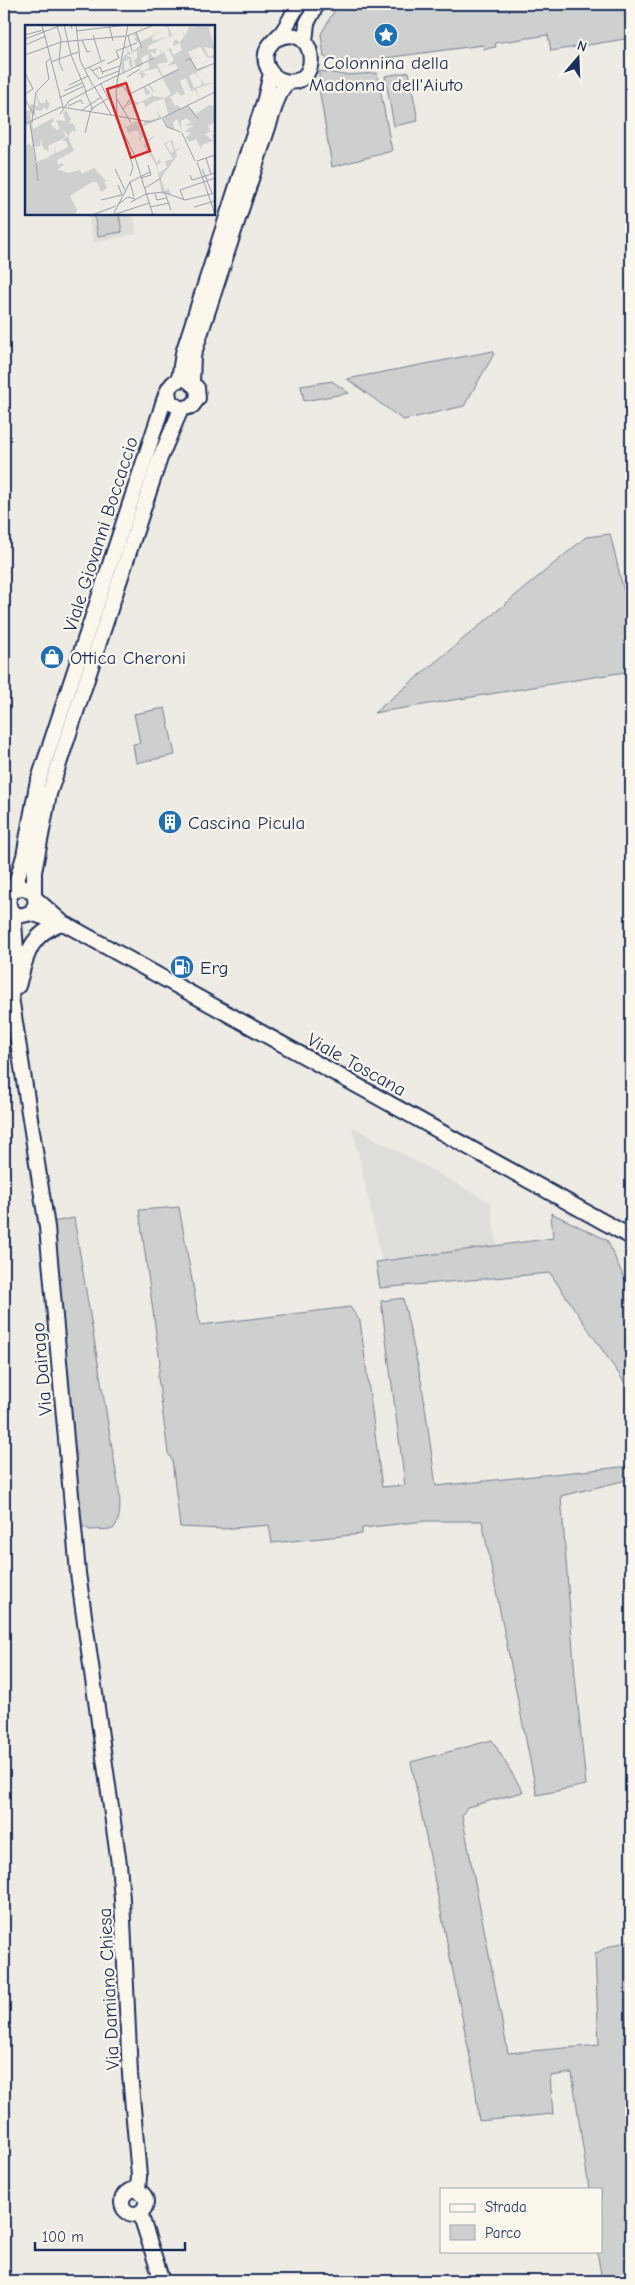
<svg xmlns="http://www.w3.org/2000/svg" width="635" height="2285" font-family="'Comic Neue',sans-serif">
	<rect width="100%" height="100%" fill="#eeebe4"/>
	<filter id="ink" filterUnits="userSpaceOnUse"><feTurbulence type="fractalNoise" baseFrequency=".02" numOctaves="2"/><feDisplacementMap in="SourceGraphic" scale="10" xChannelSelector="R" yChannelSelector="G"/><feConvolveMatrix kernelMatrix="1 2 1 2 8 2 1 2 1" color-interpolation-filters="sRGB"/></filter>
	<g filter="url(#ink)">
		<!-- built -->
		<path fill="#deddda" d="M88 214H134L137 234 93 243Z
			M352 1126 490 1202 497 1246 382 1261Z"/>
		<!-- green -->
		<path fill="#cecfcf" stroke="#747f96" d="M338 4H631V38L551 51 548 35 495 43 496 47 484 49 483 45 339 64 324 57 321 34Z
			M319 71 345 75 377 73 392 151 332 167 319 88Z
			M409 72 418 121 394 126 385 76Z
			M94 214H119L122 232 98 236Z
			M493 351 494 354 464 406 403 420 347 379Z
			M332 381 349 393 304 401 301 386Z
			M610 534 631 621V671L374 713 586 537Z
			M165 708 175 755 136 763 133 744 140 743 134 714Z
			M179 1207 200 1325 350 1307 360 1321 382 1487 405 1485 381 1301 403 1298 422 1385 436 1486 631 1466V1479L561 1496 575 1676 586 1785 537 1795 482 1521H425L362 1528V1534L272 1543 269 1525 222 1529 180 1527 172 1460 168 1453 158 1377 160 1362 139 1210Z
			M551 1213 607 1240 631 1293V1392L550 1273 380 1288 376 1262 553 1238Z
			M74 1218 119 1490C120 1502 122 1519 113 1529L90 1530 80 1525 52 1222Z
			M492 1740 523 1792 467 1807 462 1815 508 2053 599 2045 595 1954 607 1947 631 1940V1998L624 2039 631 2116V2281H602L597 2251H601V2189H589L572 2073 550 2076 553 2114 479 2121 474 2077 411 1762Z"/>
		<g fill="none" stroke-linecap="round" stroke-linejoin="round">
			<!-- minor casing -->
			<g stroke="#1b2f5e" stroke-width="18">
				<path id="minor" d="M276 39C318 19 323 89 285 81 270 78 261 62 268 48 271 42 278 37 283 31 289 22 293 13 299 4
					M305 42 307 23 317 4
					M179 379 183 353 265 99 271 73
					M192 382 193 356 277 100 282 89 288 82
					M14 890 24 856 37 785 160 413C165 399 167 378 186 379L197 388 198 398 192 406 181 409 170 402 168 392
					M34 894V872L49 794 160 458 181 409
					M36 899 63 923
					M10 910 19 916 31 913 36 903 34 894 25 888H19L11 893 8 901 14 923 16 950 11 997 47 1227 78 1573 119 1864 122 1899 130 2074 139 2176 138 2190
					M31 913 67 925 631 1237
					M18 986C26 956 29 935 61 923
					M122 2202a12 12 0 1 1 24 0a12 12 0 1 1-24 0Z
					M140 2213 162 2281"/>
			</g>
			<!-- minor -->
			<use href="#minor" stroke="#fbf7ec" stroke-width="14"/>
		</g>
	</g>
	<!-- icons -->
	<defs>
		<g id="sight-disc" transform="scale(1.25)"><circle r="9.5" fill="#1f6fb2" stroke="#fbf7ec"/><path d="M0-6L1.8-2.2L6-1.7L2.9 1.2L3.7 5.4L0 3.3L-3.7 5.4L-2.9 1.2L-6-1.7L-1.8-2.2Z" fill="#fff"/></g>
		<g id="shop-disc" transform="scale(1.25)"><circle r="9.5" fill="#1f6fb2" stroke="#fbf7ec"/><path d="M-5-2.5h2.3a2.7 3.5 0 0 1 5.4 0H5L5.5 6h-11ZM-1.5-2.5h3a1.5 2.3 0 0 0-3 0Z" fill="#fff"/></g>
		<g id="building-disc" transform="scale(1.25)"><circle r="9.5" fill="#1f6fb2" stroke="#fbf7ec"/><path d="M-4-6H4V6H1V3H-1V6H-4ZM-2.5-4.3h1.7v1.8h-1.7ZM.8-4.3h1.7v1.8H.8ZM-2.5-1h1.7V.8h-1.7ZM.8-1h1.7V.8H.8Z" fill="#fff"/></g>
		<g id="fuel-disc" transform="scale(1.25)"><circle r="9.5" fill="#1f6fb2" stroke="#fbf7ec"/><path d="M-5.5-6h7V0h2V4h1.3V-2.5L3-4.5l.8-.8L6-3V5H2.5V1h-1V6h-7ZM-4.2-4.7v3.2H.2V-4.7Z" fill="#fff"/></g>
	</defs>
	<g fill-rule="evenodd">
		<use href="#sight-disc" x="386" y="35"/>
		<use href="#shop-disc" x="52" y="657"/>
		<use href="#building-disc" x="170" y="822"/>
		<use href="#fuel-disc" x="182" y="967"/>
	</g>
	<g text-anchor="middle" stroke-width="4.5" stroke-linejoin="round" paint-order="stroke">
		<!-- poi labels -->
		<g font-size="19" fill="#1b2f5e" stroke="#fbf7ec" text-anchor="start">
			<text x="386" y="69" text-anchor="middle">Colonnina della<tspan x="386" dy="22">Madonna dell'Aiuto</tspan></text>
			<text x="70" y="664">Ottica Cheroni</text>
			<text x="188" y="829">Cascina Picula</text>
			<text x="200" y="974">Erg</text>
		</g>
		<!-- street labels -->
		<g font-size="19" fill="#1b2f5e" stroke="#fbf7ec">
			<text transform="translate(100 534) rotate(-72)" y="7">Viale Giovanni Boccaccio</text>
			<text transform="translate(357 1064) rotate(29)" y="7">Viale Toscana</text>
			<text transform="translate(41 1369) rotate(-95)" y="7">Via Dairago</text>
			<text transform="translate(108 1989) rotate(-93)" y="7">Via Damiano Chiesa</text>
		</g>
	</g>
	<!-- overview -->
	<g transform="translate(25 25)">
		<rect width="190" height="190" fill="#eeebe4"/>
		<path d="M137 0H143L147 10 157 6 160 11 165 0 169 3 168 0H189L184 3 190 24 179 22 184 32 189 29 190 33H183L175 22 163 27 166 33 171 31 166 34 172 45 186 41 171 47 174 54 170 48 164 51 169 63 177 60 176 53 179 59 190 57 171 64 175 75 170 65 166 66 161 53 155 56 160 69 156 71 153 67 145 72 150 81 153 80 156 84 163 81 171 89 184 80 189 81 190 77V97L183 101 185 106 190 105 180 109 187 115 189 114 187 110 190 108V115L177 120 176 124 171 114 164 117 161 112 166 108 160 106 169 100 162 101 161 99 166 98 162 93 156 96 157 106 152 94 148 97 150 105 141 101 139 92 143 89 139 74 129 76 121 82 118 77 111 80 113 86 108 78 101 82 106 74 114 78 127 71 126 68 121 70 118 62 124 58 129 66 132 65 128 67 123 60 120 61 128 71 140 73 146 69 132 43 116 47 121 49 117 54 114 47 124 43 123 29 116 33 118 39 115 42H111L109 35 112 33V26L101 31 106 32 108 41 105 43 104 34 99 37 100 47 98 48 96 44 97 35 99 31 103 28 101 23 105 28 116 20 109 14 111 12 108 9 111 8 115 17 136 6 127 12 128 16 143 11 123 21V25L132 23 130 29 125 26 128 33 136 29 135 24 137 28 146 23 148 30 157 25 155 18 148 21 149 16 152 14 154 18 159 12 157 6 144 12 143 3ZM144 25 149 35 142 41 150 39 154 44 138 51 132 39 143 37 139 27ZM11 68 15 78H20L21 73 25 80 22 85 19 82 16 86 10 85 11 92 5 88 8 104 28 93 29 96 25 99 32 105 35 104 31 95 41 96 38 88 41 85 46 94 44 99 48 98 50 102 51 107 47 106 43 111 49 126 32 135 33 140 37 138 39 140 32 144 43 148 55 145 57 149 69 143 81 156 79 157 82 163 76 167 72 157H67L45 171 52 185 50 190H0V122L4 118 7 122V118L5 99 1 100 0 85 4 86 6 79 16 82 13 80ZM37 103 43 111 37 116H41L43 122 31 128 29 120 30 128 23 132 25 135 22 133 11 137 8 122 15 121 16 114 18 123 24 127 23 121 41 112ZM131 84 136 92 115 103 118 112 115 114 119 121 120 116 131 110 122 118 132 138 134 134 136 137 132 140 134 148 142 142 140 136 148 134 139 119 144 116 141 120 146 128 149 126 145 116 147 115 150 125 157 121 151 126 152 131 136 153 140 166 143 163 146 169H137L132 142 126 131 122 132 125 130 113 113 116 112 112 105 103 108 99 99 102 102 113 95 118 100 120 96 134 93Z" fill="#cecfcf" fill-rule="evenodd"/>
		<path fill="none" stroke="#9aa0ae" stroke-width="1" d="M17 0 38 82M39 0 46 30 61 66M51 0 55 35 68 61M84 0 88 16M32 1 36 14 34 37 38 46M51 6 102 0M111 7 117 23M0 10 18 5M68 10 76 36M102 11 129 0M103 11 107 26M0 14 37 0H46L47 4M57 15 62 27 65 26M0 20 21 11M0 30 36 17 101 11M160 36 165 33 172 45 190 38M26 37 53 27M82 39 94 33 91 26 112 18M64 42 74 54M60 44 80 35M67 46 75 42 78 49M77 47 95 41M0 48 8 64 0 69M102 52 115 44M73 54 94 46M79 57 129 33M75 58 90 85M44 60 63 51M69 61 87 91M92 63 98 61 106 73 98 84M39 66 57 58M60 66 68 85M103 70 154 44M34 73 59 61M0 74 8 88 7 98M92 74 106 98M43 81 56 75 58 79M163 81 173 94M57 85 76 72M8 89 11 67 24 54 21 37 25 34M35 89 44 76 79 57M90 91 109 129M92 91 91 63 103 0M92 91 126 97 136 93M137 93 190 67M137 93 142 102 156 107M5 98 11 136M0 99 36 82 92 91M60 108 66 84 84 73M157 108 170 136M109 129 128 190M181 133 186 149M172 136 190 130M172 137 190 189M11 138 13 156M90 144 100 165M177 144 187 168M165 150 167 155 190 148M105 151 108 142 106 135M116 153 126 150 123 140M105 157 109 172M120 163 136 153M140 168 146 185M121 169 138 167 160 175 190 168M130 169 132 175 142 173M76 175 97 170 93 160M159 175 155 165 190 153M106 177 121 169M92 180 103 172 110 174M125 182 144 178M169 182 190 176M67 190 91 181M88 190 105 157 125 147M88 190 124 178"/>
		<path fill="#d62828" fill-opacity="0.15" stroke="#d62828" stroke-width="2.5" d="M101 58 125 126 106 133 82 64Z"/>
		<rect width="190" height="190" fill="none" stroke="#1b2f5e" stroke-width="2.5"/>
	</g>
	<!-- margin -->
	<rect width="635" height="2285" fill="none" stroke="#fbf7ec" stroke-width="20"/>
	<rect x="10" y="10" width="615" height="2265" fill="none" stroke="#1b2f5e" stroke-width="2" filter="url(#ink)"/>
	<!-- legend -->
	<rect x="440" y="2188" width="162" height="65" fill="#fbf7ec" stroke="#a1a7b3"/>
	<rect x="450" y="2204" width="25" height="8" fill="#fbf7ec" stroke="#a1a7b3"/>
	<text x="485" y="2212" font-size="15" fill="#1b2f5e">Strada</text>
	<rect x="450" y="2225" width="25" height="15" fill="#cecfcf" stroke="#a1a7b3"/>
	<text x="485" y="2238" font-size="15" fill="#1b2f5e">Parco</text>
	<!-- north arrow -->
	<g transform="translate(578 58) rotate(19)" stroke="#fbf7ec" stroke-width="4" paint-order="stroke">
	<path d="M0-4L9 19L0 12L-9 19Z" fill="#1b2f5e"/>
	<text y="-8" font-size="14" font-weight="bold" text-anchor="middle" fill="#1b2f5e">N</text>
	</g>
	<!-- scale -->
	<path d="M35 2242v8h150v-8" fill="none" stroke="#1b2f5e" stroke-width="2.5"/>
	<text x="42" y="2242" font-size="15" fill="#1b2f5e" stroke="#fbf7ec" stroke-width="4" paint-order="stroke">100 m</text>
</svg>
